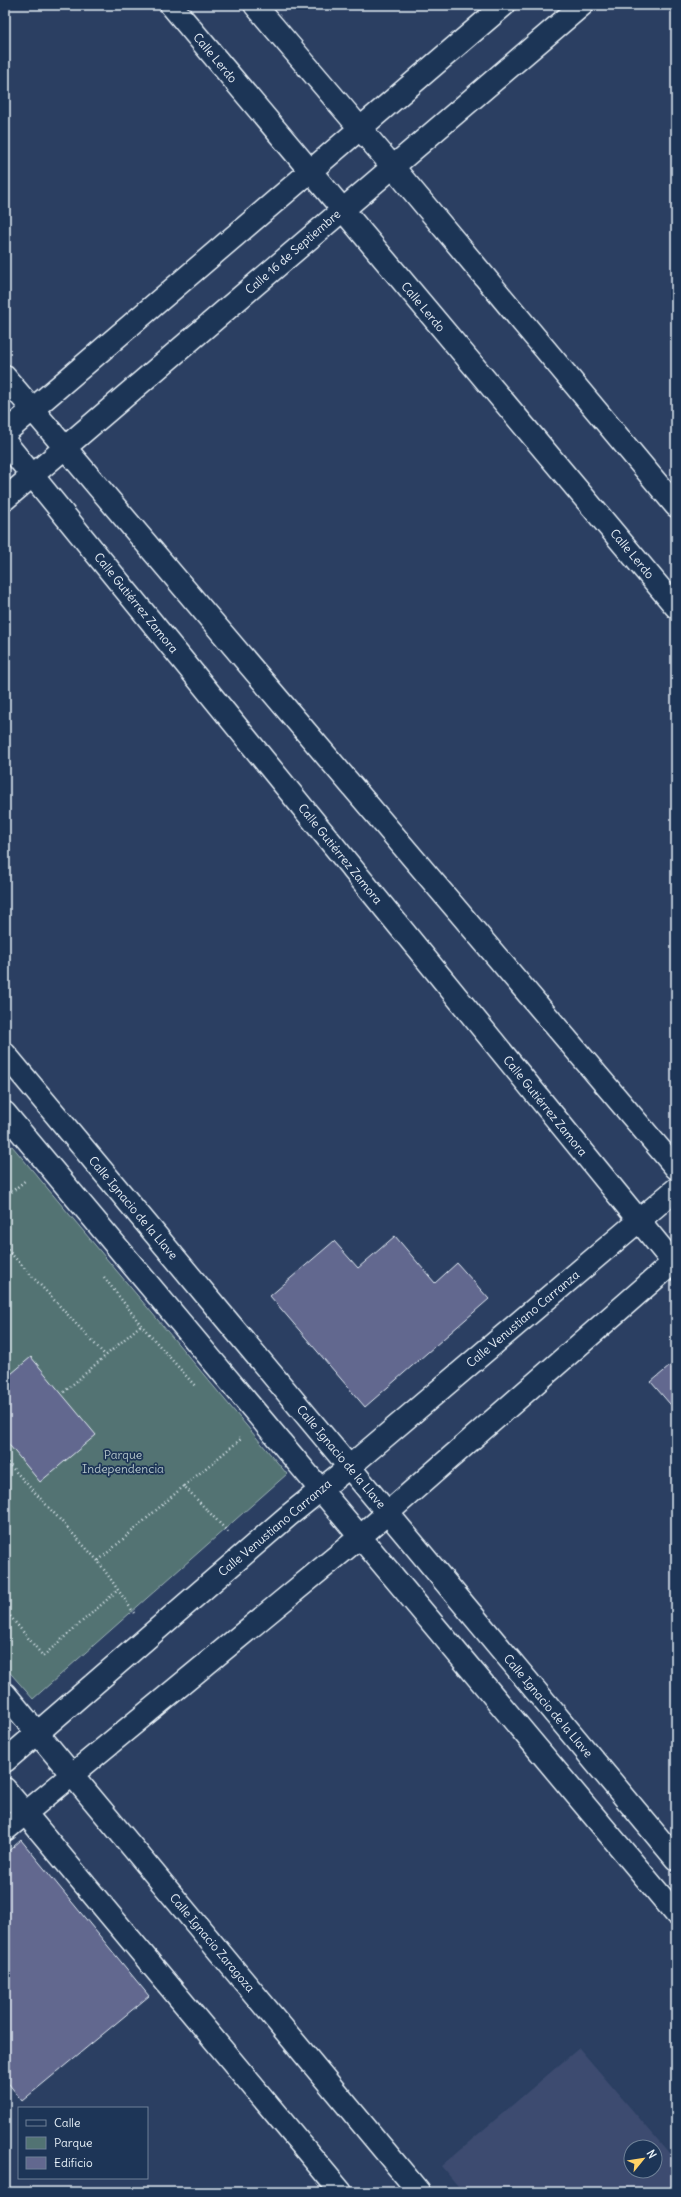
<svg xmlns="http://www.w3.org/2000/svg" width="681" height="2197" font-family="Delius,sans-serif">
	<rect width="100%" height="100%" fill="#2b3f62"/>
	<filter id="ink" filterUnits="userSpaceOnUse"><feTurbulence type="fractalNoise" baseFrequency=".025" numOctaves="2"/><feDisplacementMap in="SourceGraphic" scale="8" xChannelSelector="R" yChannelSelector="G"/><feConvolveMatrix kernelMatrix="1 2 1 2 8 2 1 2 1" color-interpolation-filters="sRGB"/></filter>
	<g filter="url(#ink)">
		<!-- built -->
		<path fill="#3c4b70" fill-rule="evenodd" d="M579 2048 676 2161V2184L667 2192H463L441 2166ZM631 2147H655V2171H631Z"/>
		<!-- green -->
		<path fill="#527373" stroke="#9db2b6" d="M12 1146 287 1474 33 1699 5 1667V1151Z"/>
		<!-- building -->
		<path fill="#62688f" stroke="#e8f1f8" d="M395 1236 435 1283 457 1263 489 1299 365 1407 270 1296 334 1241 358 1268Z
			M31 1357 96 1435 40 1482 5 1440V1379Z
			M676 1361V1411L651 1382Z
			M21 1840 149 1996 22 2101 5 2079V1854Z"/>
		<g fill="none" stroke-linecap="round" stroke-linejoin="round">
			<!-- minor casing -->
			<g stroke="#e8f1f8" stroke-width="25">
				<path id="minor" d="M171 5 676 607
					M255 5 393 167 676 506
					M5 377 676 1168
					M5 433 504 5
					M5 442 676 1266
					M5 499 582 5
					M5 1054 676 1859
					M5 1113 676 1914
					M5 1694 419 2192
					M5 1761 288 1516 349 1467 676 1189
					M5 1789 341 2192
					M5 1830 360 1537 676 1260"/>
			</g>
			<!-- path -->
			<path stroke="#e8f1f8" stroke-width="2.5" stroke-dasharray="1 3" stroke-linecap="butt" d="M5 1197 26 1180
				M5 1247 105 1355
				M104 1277 141 1325 196 1387
				M64 1392 142 1324
				M5 1446 7 1444
				M5 1460 98 1561
				M184 1486 241 1439 240 1437
				M5 1610 43 1656 118 1590
				M134 1613 98 1561 184 1486 228 1532"/>
			<!-- minor -->
			<use href="#minor" stroke="#1d3557" stroke-width="22"/>
		</g>
	</g>
	<g text-anchor="middle" stroke-width="3.5" stroke-linejoin="round" paint-order="stroke">
		<!-- street labels -->
		<g font-size="12" fill="#e8f1f8" stroke="#1d3557">
			<text transform="translate(215 58) rotate(50)" y="4">Calle Lerdo</text>
			<text transform="translate(293 252) rotate(-41)" y="4">Calle 16 de Septiembre</text>
			<text transform="translate(423 307) rotate(50)" y="4">Calle Lerdo</text>
			<text transform="translate(632 554) rotate(50)" y="4">Calle Lerdo</text>
			<text transform="translate(136 603) rotate(51)" y="4">Calle Gutiérrez Zamora</text>
			<text transform="translate(340 854) rotate(51)" y="4">Calle Gutiérrez Zamora</text>
			<text transform="translate(545 1106) rotate(51)" y="4">Calle Gutiérrez Zamora</text>
			<text transform="translate(133 1208) rotate(50)" y="4">Calle Ignacio de la Llave</text>
			<text transform="translate(523 1319) rotate(-40)" y="4">Calle Venustiano Carranza</text>
			<text transform="translate(341 1457) rotate(50)" y="4">Calle Ignacio de la Llave</text>
			<text transform="translate(275 1528) rotate(-40)" y="4">Calle Venustiano Carranza</text>
			<text transform="translate(548 1706) rotate(50)" y="4">Calle Ignacio de la Llave</text>
			<text transform="translate(212 1943) rotate(50)" y="4">Calle Ignacio Zaragoza</text>
		</g>
		<!-- park labels -->
		<g font-size="12" fill="#b4c5c9" stroke="#1d3557">
			<text x="123" y="1459">Parque<tspan x="123" dy="14">Independencia</tspan></text>
		</g>
	</g>
	<!-- margin -->
	<rect width="681" height="2197" fill="none" stroke="#1d3557" stroke-width="20"/>
	<rect x="10" y="10" width="661" height="2177" fill="none" stroke="#e8f1f8" stroke-width="1.5" filter="url(#ink)"/>
	<!-- legend -->
	<rect x="18" y="2107" width="130" height="72" fill="#1d3557" stroke="#6e8097"/>
	<rect x="26" y="2120" width="20" height="6" fill="#1d3557" stroke="#6e8097"/>
	<text x="54" y="2127" font-size="12" fill="#e8f1f8">Calle</text>
	<rect x="26" y="2137" width="20" height="12" fill="#527373" stroke="#6e8097"/>
	<text x="54" y="2147" font-size="12" fill="#e8f1f8">Parque</text>
	<rect x="26" y="2157" width="20" height="12" fill="#62688f" stroke="#6e8097"/>
	<text x="54" y="2167" font-size="12" fill="#e8f1f8">Edificio</text>
	<!-- north arrow -->
	<g transform="translate(643 2159) rotate(60)"><circle r="19" fill="#1d3557" stroke="#6e8097"/>
	<path d="M0-3L7 15L0 10L-7 15Z" fill="#ffd166"/>
	<text y="-6" font-size="11" font-weight="bold" text-anchor="middle" fill="#e8f1f8">N</text>
	</g>
</svg>
